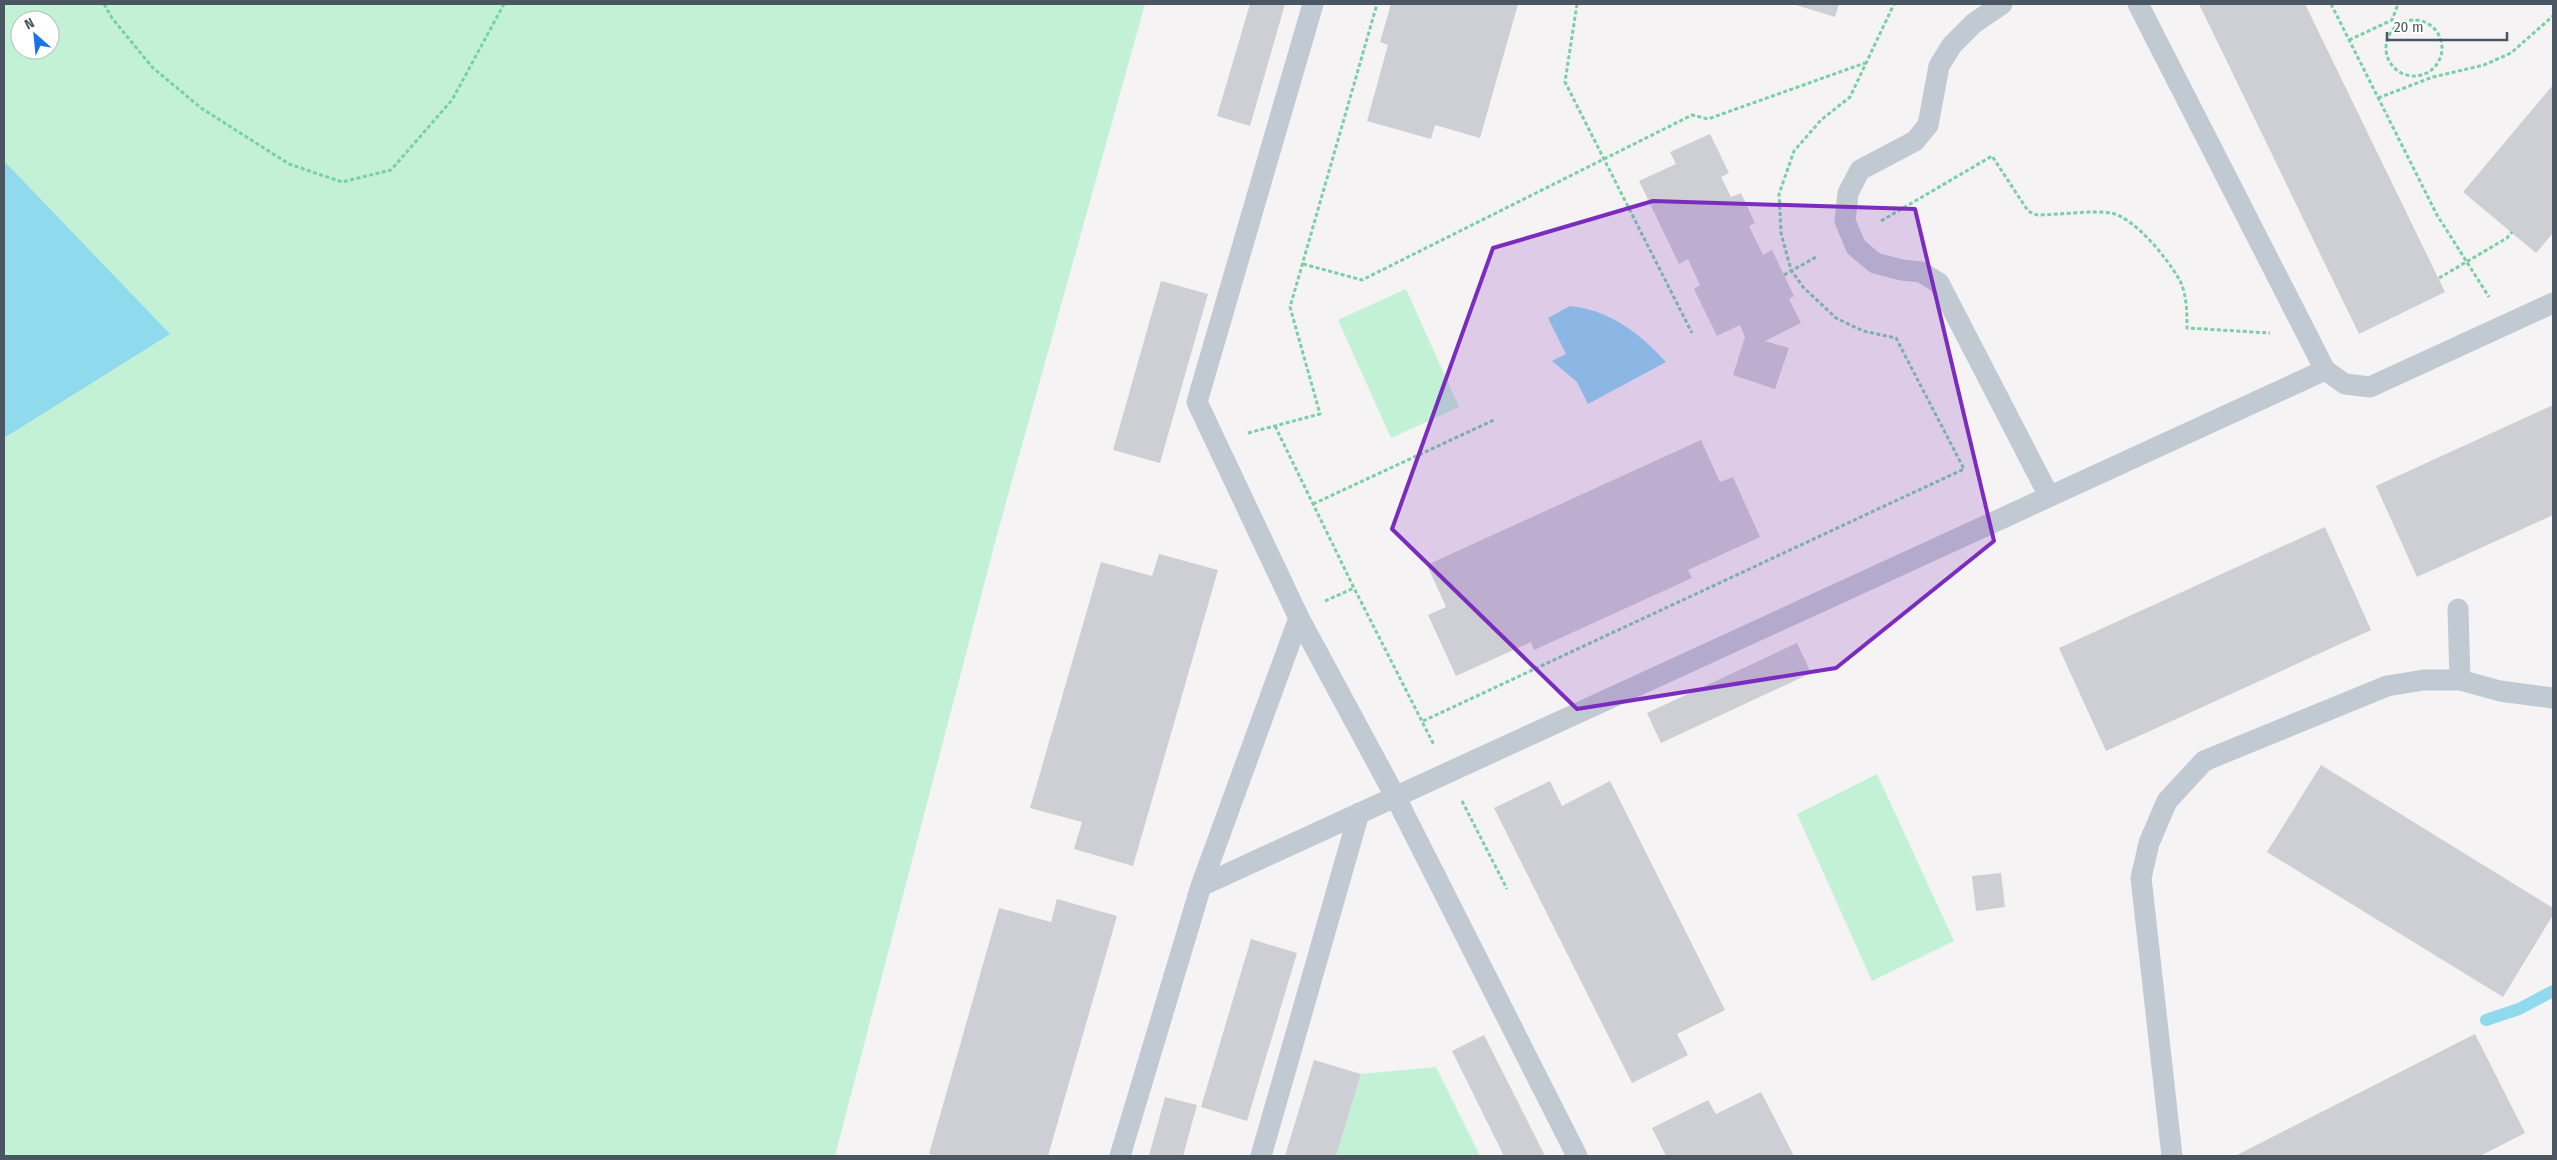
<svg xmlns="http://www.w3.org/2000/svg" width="2557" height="1160" font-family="'Fira Sans Condensed',sans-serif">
	<rect width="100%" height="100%" fill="#f5f3f3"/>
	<!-- green -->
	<path fill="#c3f1d5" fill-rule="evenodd" d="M4 4H1145L998 531 835 1156H4ZM20 20H50V50H20Z
		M1406 289 1459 407 1391 438 1338 320Z
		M1877 774 1954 941 1872 981 1797 814Z
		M1436 1067 1480 1156H1336L1361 1074Z"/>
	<!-- water -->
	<path fill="#90daee" d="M4 161 170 334 4 438Z
		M1570 306C1609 310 1640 333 1666 362L1588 404 1577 382 1552 361 1566 354 1548 318Z"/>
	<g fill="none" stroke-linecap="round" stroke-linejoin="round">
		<!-- stream -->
		<path stroke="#90daee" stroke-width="12" d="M2486 1020 2519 1009 2553 991"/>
	</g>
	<!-- building -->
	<path fill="#cdcfd5" d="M1250 4H1285L1250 126 1217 116Z
		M1391 4H1518L1480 138 1435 125 1431 139 1367 121 1388 45 1380 42Z
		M1793 4H1839L1835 17Z
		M2199 4H2305L2445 292 2359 334Z
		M2553 85V233L2536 253 2463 192Z
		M1710 134 1729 173 1721 177 1731 197 1741 193 1755 223 1749 226 1763 255 1772 250 1794 296 1789 299 1801 323 1765 341 1789 348 1775 389 1733 375 1745 337 1740 325 1717 336 1694 289 1700 285 1688 259 1679 264 1639 181 1676 164 1670 152Z
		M1161 281 1208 294 1160 463 1113 450Z
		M2553 405V515L2417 577 2376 486Z
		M1701 440 1720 482 1733 477 1760 537 1688 570 1692 578 1534 650 1531 642 1456 676 1428 615 1446 607 1427 565Z
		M2325 527 2371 630 2106 751 2059 648Z
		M1159 554 1218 570 1133 866 1074 849 1082 822 1030 808 1101 562 1152 576Z
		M1797 643 1811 673 1661 743 1647 713Z
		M2321 765 2553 908V915L2503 997 2267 852Z
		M1550 781 1562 806 1610 781 1725 1010 1677 1034 1688 1055 1632 1083 1494 808Z
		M2001 873 2005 907 1976 911 1972 876Z
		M1057 899 1117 916 1048 1156H937L929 1154 999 908 1051 922Z
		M1251 939 1297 953 1247 1121 1201 1107Z
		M2475 1034 2525 1133 2480 1156H2235Z
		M1484 1035 1545 1156H1504L1452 1051Z
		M1314 1060 1361 1074 1336 1156H1285Z
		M1761 1092 1794 1156H1666L1652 1128 1708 1100 1716 1114Z
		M1165 1097 1197 1105 1183 1156H1149Z"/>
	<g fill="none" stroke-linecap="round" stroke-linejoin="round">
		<!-- path -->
		<path stroke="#7ad0a6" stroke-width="3" stroke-dasharray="4 2.5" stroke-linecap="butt" d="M104 4 112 18 152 67 201 108 289 164 342 182 391 170 452 100 504 4
			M1577 4 1565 82 1692 333
			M2331 4 2437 215 2489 297
			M2386 48a28 28 0 1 1 56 0a28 28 0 1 1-56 0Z
			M2349 40 2392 20 2398 4
			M2378 98 2433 77 2484 65 2511 53 2553 16
			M1881 221 1992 156 2028 211 2037 215C2058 215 2092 210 2111 213 2135 218 2167 258 2179 279 2187 293 2187 313 2187 328L2270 333
			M1303 264 1362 280 1692 115 1708 119 1865 63
			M1784 275 1816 257
			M2439 278 2507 238 2512 232
			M1275 426 1354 588 1434 745
			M1248 433 1320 414 1290 307 1377 4
			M1313 504 1494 420
			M1325 601 1354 588
			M1423 721 1964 469 1896 338 1863 331 1836 318 1803 287 1791 270 1781 233 1779 194 1794 151 1821 120 1850 97 1894 4
			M1462 801 1507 889"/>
		<!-- lane -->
		<path stroke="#c1cad2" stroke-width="21" d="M1313 4 1197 402 1299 618 1395 796 1577 1156
			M2002 4 1974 23 1952 45 1939 66 1928 125 1915 141 1860 170 1848 193 1845 221 1856 247 1875 263 1902 270 1921 272 1939 283 2049 496
			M2138 4 2325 370 2345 384 2370 387 2553 303
			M2458 609 2460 680
			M1201 886 2325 370
			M1120 1156 1201 886 1299 618
			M1261 1156 1359 813
			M2172 1156 2141 878 2149 843 2167 801 2204 761 2387 686 2424 680H2460L2500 691 2553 698"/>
	</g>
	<!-- marked area -->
	<path fill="#7b2cbf" fill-opacity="0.2" stroke="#7b2cbf" stroke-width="4" stroke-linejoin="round" d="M1653 201 1915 209 1994 541 1836 668 1577 709 1392 529 1493 248Z"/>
	<!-- border -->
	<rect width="2557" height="1160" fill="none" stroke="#4a5661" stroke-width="10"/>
	<!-- north arrow -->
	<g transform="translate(35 35) rotate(333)"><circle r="24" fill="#ffffff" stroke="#b7bbc0"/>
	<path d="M0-4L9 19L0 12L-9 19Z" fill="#1a73e8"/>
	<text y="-8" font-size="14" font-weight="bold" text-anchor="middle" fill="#4a5661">N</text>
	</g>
	<!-- scale -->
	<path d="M2387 32v8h120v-8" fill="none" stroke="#4a5661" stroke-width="2.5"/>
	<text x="2394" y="32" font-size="15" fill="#4a5661" stroke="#ffffff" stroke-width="4" paint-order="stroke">20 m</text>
</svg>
